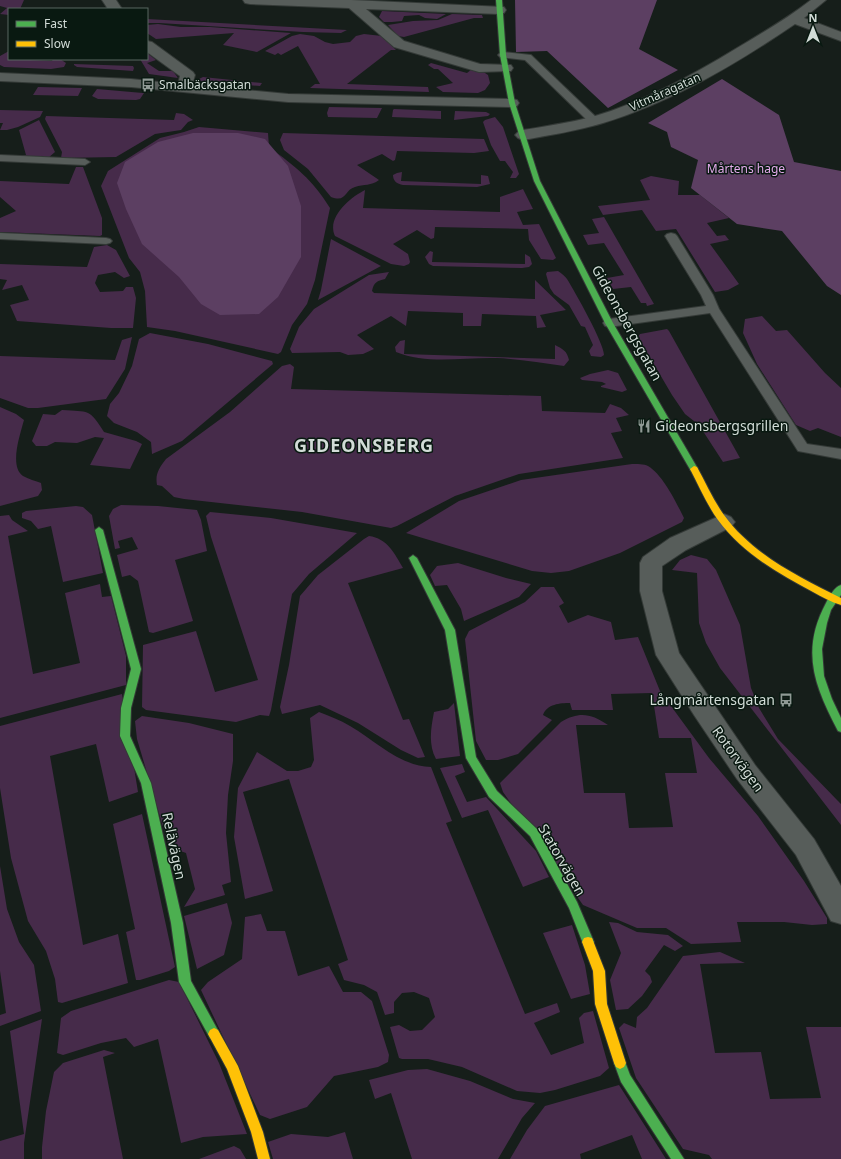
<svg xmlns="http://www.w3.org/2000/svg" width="841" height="1159" font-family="'Noto Sans',sans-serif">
	<rect width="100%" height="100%" fill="#161e1a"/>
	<!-- green -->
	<path fill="#462b4a" d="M0 0H24L20 9H9V15L0 14 7 8 0 6Z
		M382 11 446 14 437 19 425 18 419 15 404 16 402 21 392 22H384L379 17Z
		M452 14 482 15 483 18H474L404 37 398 36 388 25 413 21 438 20Z
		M147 19 347 30 341 33 303 32 159 23H147Z
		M158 24 181 27H210L291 33 257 52 223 45 234 33 156 39 147 33V25Z
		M300 34 314 36 325 42 333 44 350 42 356 36 364 34 382 36 396 50H391L347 84 428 87 429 92 310 88 315 84H320L298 46 281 55 278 53 275 55 265 51 292 36Z
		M9 51V59L52 61 53 59H60L66 63 64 67 51 69 4 67 0 65V56Z
		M147 53 156 60 147 63 159 71H173L178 78 149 74 140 59H147Z
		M431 63 467 73 472 69 482 71 488 75 490 83 485 90 478 93 443 92 436 87 453 83 438 69H434L428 65Z
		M74 64 133 66 134 68 133 71 77 67 74 65Z
		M203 77 262 83 260 86 200 81 199 79Z
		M38 87 82 88 78 96 33 95Z
		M97 89 143 93H144L140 99 136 100 98 99 92 96Z
		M329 107 382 108 377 118 328 117 327 113Z
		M394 109 441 111V119L392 117 393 110Z
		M0 110 43 111 40 117 18 127 7 130H0L3 123H0Z
		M455 111 486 112 490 114 488 116 454 120Z
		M176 113 184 114 193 120 188 122 181 130 155 134 116 157 61 158 62 152 45 119 46 116 174 120Z
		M495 117 503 127 519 174 516 178H510L513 172 505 161H500L491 145 483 122 485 120Z
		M39 120 55 152 48 158 15 157 26 155 19 130Z
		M199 127 268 133 269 147C296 167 312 179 330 208L315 280 307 304 292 325 281 352 278 354 175 331 147 327 145 291 140 272 129 258 101 186 108 171 160 138 184 132Z
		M283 133 484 139 489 151 474 153 397 151 395 160 393 161 382 154 357 165 379 180C371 186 364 184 355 187 344 190 347 203 331 197L308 169 284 150 280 140Z
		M76 167H83L102 218V235L100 236 0 232V218L16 211 0 197V181L69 184Z
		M402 172 401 181 481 184V175L488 176 490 184 477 187 403 185C397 184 393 181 393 175L397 173Z
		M651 176 679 181 678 195H700L729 218 707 223 717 236 725 235 729 240 710 244 739 284 728 290 715 292 676 229 656 231 642 210 603 215 598 206 650 200 640 180Z
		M523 189 533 209 517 212 523 225 539 224 556 258 553 260 541 259 529 240 528 229 435 227 434 238 431 239 417 230 393 244 408 254 410 262 409 264 404 266 391 264 335 236C326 217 351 197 365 190L363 208 500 212V197Z
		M604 217 654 304 647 306 646 303H641L631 287 613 289 607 278 624 275 604 243 588 245 583 235 599 233 592 219Z
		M331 239 381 266 318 300 321 290Z
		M107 245 116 250 130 276 124 278 115 272 98 275 95 283 100 292 123 291 126 287H133L136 298 133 328H111L17 321 10 305 29 300 22 285 2 290 7 280 0 279V264L87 267 94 247Z
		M430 251 433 252 432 262 525 264V254L530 257 532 264 529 267 522 268 433 266 429 264 425 257Z
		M558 271C562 274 565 276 567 279 575 292 604 343 604 355L601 357 591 356 589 351 593 345 585 327 581 326 569 305 554 294 550 288 546 274 547 272Z
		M389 272 385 279C377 281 374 282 372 291L374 293 535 299V280L566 310 540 315 546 327 537 328 536 316 482 314 481 326H463V313L408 311 406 326 391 316 357 335 374 349 363 354 348 355 340 352 292 353 290 349 299 327 314 309 369 275Z
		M762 316 776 331 787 330 825 373 841 388V437L818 428 810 431 796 425 757 364 743 333 745 319Z
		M667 329 669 331 740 458 723 462 699 425 685 414 672 395 638 337 640 334Z
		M150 333 208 344 272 361 273 364 182 441 152 454 151 442 137 432 114 423 107 416 110 404 119 393 132 366 139 339Z
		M132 337 125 369 106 399 38 408H28L0 398V356L115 360 122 340Z
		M405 340 404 354 555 359V345C563 349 567 351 569 360L564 366C542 363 519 359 497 358 463 357 428 365 396 352L395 347 400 341Z
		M290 364 294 367 291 389 541 396 542 411 605 413 610 404 621 408 629 415 616 418 622 431 611 433 623 458 519 474 455 496 397 526 391 528 302 512 184 499 174 497 162 486 157 485C155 474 159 468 166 459L230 412 282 366Z
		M608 370 618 373 627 390 622 392 601 387V386L606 384 602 382 582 380 580 378 590 374Z
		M0 407 16 414 24 420C20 435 9 466 23 476 28 479 36 481 41 483L42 490 38 496 0 506Z
		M62 410C89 412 89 408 104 432L136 441 142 444 130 469 90 465 104 438 95 437 77 443 55 442 47 446H36L32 441 43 414 55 415Z
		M632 464C637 464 644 464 648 466 663 475 676 502 684 518L682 522 620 553 569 571 551 573 532 571 406 533 459 501 521 480Z
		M121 505 158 506 197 510 201 520 207 551 175 560 193 621 153 633 149 632 138 581 130 575 122 577 117 555 138 549 132 537 118 541 120 548 115 549 109 516 113 509Z
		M76 506 83 507 92 515 103 573 63 582 51 526 38 529 31 521 22 518V513L26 511Z
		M210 512 271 518 357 533 309 574 292 594 271 710 269 716 260 715 236 722 146 710 142 707 143 645 196 631 215 692 258 680 211 537 206 516Z
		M9 515 12 520 28 531 8 536 33 674 80 663 65 593 100 584 102 597 111 596 126 656V685L0 718V516Z
		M369 536C387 538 395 554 403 568L348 583 403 720 409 719 425 757 418 758 401 750 358 723 320 705 282 714 280 707 289 665 300 596 318 575 364 539Z
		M691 555 707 559 716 570 740 625 751 688 759 708 778 739 838 801 841 804V825L720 668 706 643 699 623 697 573 672 570 680 560Z
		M458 563 506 578 531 584 519 597 464 621 461 609 447 585 435 586 430 575 437 566Z
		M541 587H554L564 603 559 606 568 623 588 615 611 622 615 640 638 637 660 691 709 758 758 816 804 881 827 918V924L812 925 784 922H737L741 942 691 944 666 928H637L583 905 503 792 500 783 561 722C580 711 591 714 608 725H576L584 793H625L629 828 673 827 665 773H697L691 738H659L652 693 611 694 613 710H572L570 703C560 703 547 704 543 715L552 720 518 754 498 760H486L476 741 465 639 469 631 525 602Z
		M122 694 138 792 109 802 96 744 50 756 83 945 118 934 128 983 62 1003 58 1002 55 979 46 951 28 921 11 858 0 788V726Z
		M454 703 460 756 436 759C428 744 431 728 434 712L448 709Z
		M319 712C329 716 340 720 350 726 376 741 399 766 431 767L452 821 446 823 525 1014 557 1003 560 1012 534 1023 551 1055 584 1043 579 1018 584 1013 593 1011 609 1068 600 1076 555 1090 540 1093 517 1091 462 1067 428 1059H402L399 1058 390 1027 399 1025 410 1031 422 1030 435 1017 429 998 414 992 402 993 394 1002V1013L385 1015 377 992 364 985 344 980 338 964 348 960 289 779 243 792 273 891 245 899 234 837 238 788 257 752 287 771H298L311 767 314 760 310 718Z
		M142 716 189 723 233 734V761L228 795 226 833 231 882 222 885 225 895 184 907 195 889 186 853 169 847 137 739 135 721Z
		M462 764 465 772 455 776 467 802 486 797 536 851 549 877 523 887 488 810 462 818 440 768Z
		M142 814 175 967 169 971 140 980H136L126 932 135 929 113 824Z
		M0 866 7 909 19 942 34 965 41 1011 0 1026V1015L6 1013 0 971Z
		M227 903 232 923 224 955 197 969 184 916Z
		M261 914 267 931H285L298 976 329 966 343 992H361L372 1001 389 1055 388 1062 378 1067 334 1076 307 1107 270 1119 260 1115 201 990 208 982 242 959 245 917Z
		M609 922 618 923 637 932 668 935 683 946 675 951 664 945 645 971 650 976 652 982 642 996 628 1009 616 1010 610 980 621 953Z
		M572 925 585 965 590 994 571 999 543 933Z
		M720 952 745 963 700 964 715 1053 761 1052 770 1099 821 1098 806 1027H841V1159H712L709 1155 683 1149 636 1078 619 1028 624 1023 636 1028 637 1017 647 1008 683 956Z
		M169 980 179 982 219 1063 247 1134 203 1137 181 1143 158 1039 134 1047 126 1038 101 1043 63 1055 57 1053 61 1018 71 1011Z
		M42 1019 24 1143V1159H0V1141L24 1134 10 1031Z
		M104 1050 115 1053 103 1057 123 1159H42V1147L46 1111 54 1072 63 1063Z
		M427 1069 470 1081 513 1099 535 1103 522 1118 498 1159H412L391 1093 375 1099 369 1080 408 1070Z
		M619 1085 666 1159H642L632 1135 580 1154 581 1159H510L527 1130 545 1106Z
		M345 1132 353 1159H273L268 1142 291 1134 328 1137Z
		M234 1146 240 1149 246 1159H199Z"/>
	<!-- forest -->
	<path fill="#5c3f62" d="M515 0H657L639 49 678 70 608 108 547 51 516 52Z
		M722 79 779 115 794 162 841 171V295L827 286 782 231 737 224 691 188 698 160 671 147 667 132 648 123Z
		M193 133H238L265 139 288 166 301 206V257L278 297 259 314 220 315 201 304 179 277 142 244 126 209 117 183 125 162 158 142Z"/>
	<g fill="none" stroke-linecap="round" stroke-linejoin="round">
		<!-- lane casing -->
		<g stroke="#343a37" stroke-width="2">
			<path id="lane" d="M503 52 531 55 598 119 599 121 598 123H590L525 60 500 57 498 55 500 53Z
				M0 155 85 159 90 162 85 165 0 161Z
				M0 233 106 238 110 239 112 241 110 243 106 244 0 239Z
				M671 233 675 234 677 236 713 295 719 309 807 444 841 449V459L798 451 710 313 609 327 605 326 603 323 605 320 609 319 706 306 701 295 665 236 667 234Z"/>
		</g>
		<!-- street casing -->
		<g stroke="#343a37" stroke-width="2">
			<path id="street" d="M102 0H116L122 9H108Z
				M243 0H351L504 7 506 10 504 13 499 14 366 9 404 41 480 64 511 65 513 68 511 71 479 72 394 47 349 8 250 4 245 3Z
				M811 0H826L804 18 841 32V41L795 24C736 64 672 102 603 123 577 131 550 135 523 140L518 138 515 135 518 132 523 130C546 126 569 123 592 117 643 102 691 76 737 48 762 33 788 18 811 0Z
				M147 41 152 42 193 72 195 75 192 85 288 94 512 99 517 100 519 103 517 106 512 107 288 102 131 87 0 81V73L131 79 178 84 180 76 147 52Z
				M724 514 731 517 735 522 731 527 686 550 662 566V591L679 653 755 765 814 839 841 886V924L831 921 796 855 737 779 694 715 656 655 640 591V563L643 557 670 538Z"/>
		</g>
		<!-- fast casing -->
		<g stroke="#343a37" stroke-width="2">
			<path id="fast" d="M496 0H502L506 55 515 103 540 181 613 323 698 469 697 471H691L605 323 534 181 509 103 500 55Z
				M99 527 103 530 141 669 131 708 130 736 151 783 183 923 191 981 220 1034 218 1038 214 1040 210 1038 179 982 171 923 141 783 120 736 121 708 131 669 95 530Z
				M413 555 417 558 455 630 476 757 497 791 538 830 577 902 594 942 592 946 588 947 584 946 569 908 530 836 489 797 466 758 445 630 409 558Z
				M841 585V595L831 610 827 623 822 649 824 676 832 699 841 718V732L838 731C815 687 800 651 826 603 829 597 834 587 841 585Z
				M620 1057 624 1059 630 1075 684 1159H671L621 1082 614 1063 616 1059Z"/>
		</g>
		<!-- slow casing -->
		<g stroke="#343a37" stroke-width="2">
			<path id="slow" d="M694 466 697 467C706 483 713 500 724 515 752 554 799 577 841 598V605C831 602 822 597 813 592 779 574 742 553 718 520 707 505 699 486 690 469Z
				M588 937 592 938 605 971 607 1004 626 1063 624 1067 620 1069 616 1067 614 1063 595 1004 593 971 582 942 584 938Z
				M214 1028 218 1030 238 1066 263 1132 270 1159H258L251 1132 227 1069 208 1034 210 1030Z"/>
		</g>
		<!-- lane -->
		<use href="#lane" fill="#575d5a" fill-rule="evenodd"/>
		<!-- street -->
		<use href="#street" fill="#575d5a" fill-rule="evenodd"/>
		<!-- fast -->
		<use href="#fast" fill="#4caf50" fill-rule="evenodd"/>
		<!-- slow -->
		<use href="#slow" fill="#ffc107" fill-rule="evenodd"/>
	</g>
	<!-- icons -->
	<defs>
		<g id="bus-bare" transform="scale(1.08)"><path d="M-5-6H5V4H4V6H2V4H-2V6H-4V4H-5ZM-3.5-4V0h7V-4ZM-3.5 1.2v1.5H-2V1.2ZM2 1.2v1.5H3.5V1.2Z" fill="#909a95" stroke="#091911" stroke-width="2.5" paint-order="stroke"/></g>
		<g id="restaurant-bare" transform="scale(1.08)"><path d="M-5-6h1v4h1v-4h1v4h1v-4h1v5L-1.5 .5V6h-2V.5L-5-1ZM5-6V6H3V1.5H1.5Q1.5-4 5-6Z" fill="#909a95" stroke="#091911" stroke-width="2.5" paint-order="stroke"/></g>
	</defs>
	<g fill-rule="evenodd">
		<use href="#bus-bare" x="148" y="85"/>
		<use href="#restaurant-bare" x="644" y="426"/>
		<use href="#bus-bare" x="786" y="700"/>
	</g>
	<g text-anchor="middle" stroke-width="3" stroke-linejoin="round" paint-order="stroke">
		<!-- far-poi labels -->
		<g font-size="12" fill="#d2dcd7" stroke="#091911" text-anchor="start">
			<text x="159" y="89">Smalbäcksgatan</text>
		</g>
		<!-- far-street labels -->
		<g font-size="12" fill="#d2dcd7" stroke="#091911">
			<text transform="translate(665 92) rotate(-24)" y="4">Vitmåragatan</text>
		</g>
		<!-- far-park labels -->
		<g font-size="12" fill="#e4abec" stroke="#091911">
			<text x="746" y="173">Mårtens hage</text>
		</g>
		<!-- street labels -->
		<g font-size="14" fill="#d2dcd7" stroke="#091911">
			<text transform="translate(627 323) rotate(61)" y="5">Gideonsbergsgatan</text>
			<text transform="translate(738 759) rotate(54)" y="5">Rotorvägen</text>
			<text transform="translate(174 846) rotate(78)" y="5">Relävägen</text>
			<text transform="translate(562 860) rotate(60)" y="5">Statorvägen</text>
		</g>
		<!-- poi labels -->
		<g font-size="14" fill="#d2dcd7" stroke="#091911" text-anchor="start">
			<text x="655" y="431">Gideonsbergsgrillen</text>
			<text x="775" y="705" text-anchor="end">Långmårtensgatan</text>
		</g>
		<!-- district labels -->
		<g font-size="18" font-weight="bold" letter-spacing="1" fill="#d2dcd7" stroke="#091911">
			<text x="364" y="452">GIDEONSBERG</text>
		</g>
	</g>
	<!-- legend -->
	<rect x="8" y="8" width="140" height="52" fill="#091911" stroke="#596760"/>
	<rect x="16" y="21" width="20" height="6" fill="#4caf50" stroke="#596760"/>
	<text x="44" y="28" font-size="12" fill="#d2dcd7">Fast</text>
	<rect x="16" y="41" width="20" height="6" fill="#ffc107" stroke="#596760"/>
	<text x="44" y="48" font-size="12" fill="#d2dcd7">Slow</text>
	<!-- north arrow -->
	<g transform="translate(813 28)" stroke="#091911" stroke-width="3" paint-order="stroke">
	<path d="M0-3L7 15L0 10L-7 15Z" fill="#d2dcd7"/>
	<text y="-6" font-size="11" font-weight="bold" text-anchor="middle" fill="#d2dcd7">N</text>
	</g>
</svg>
